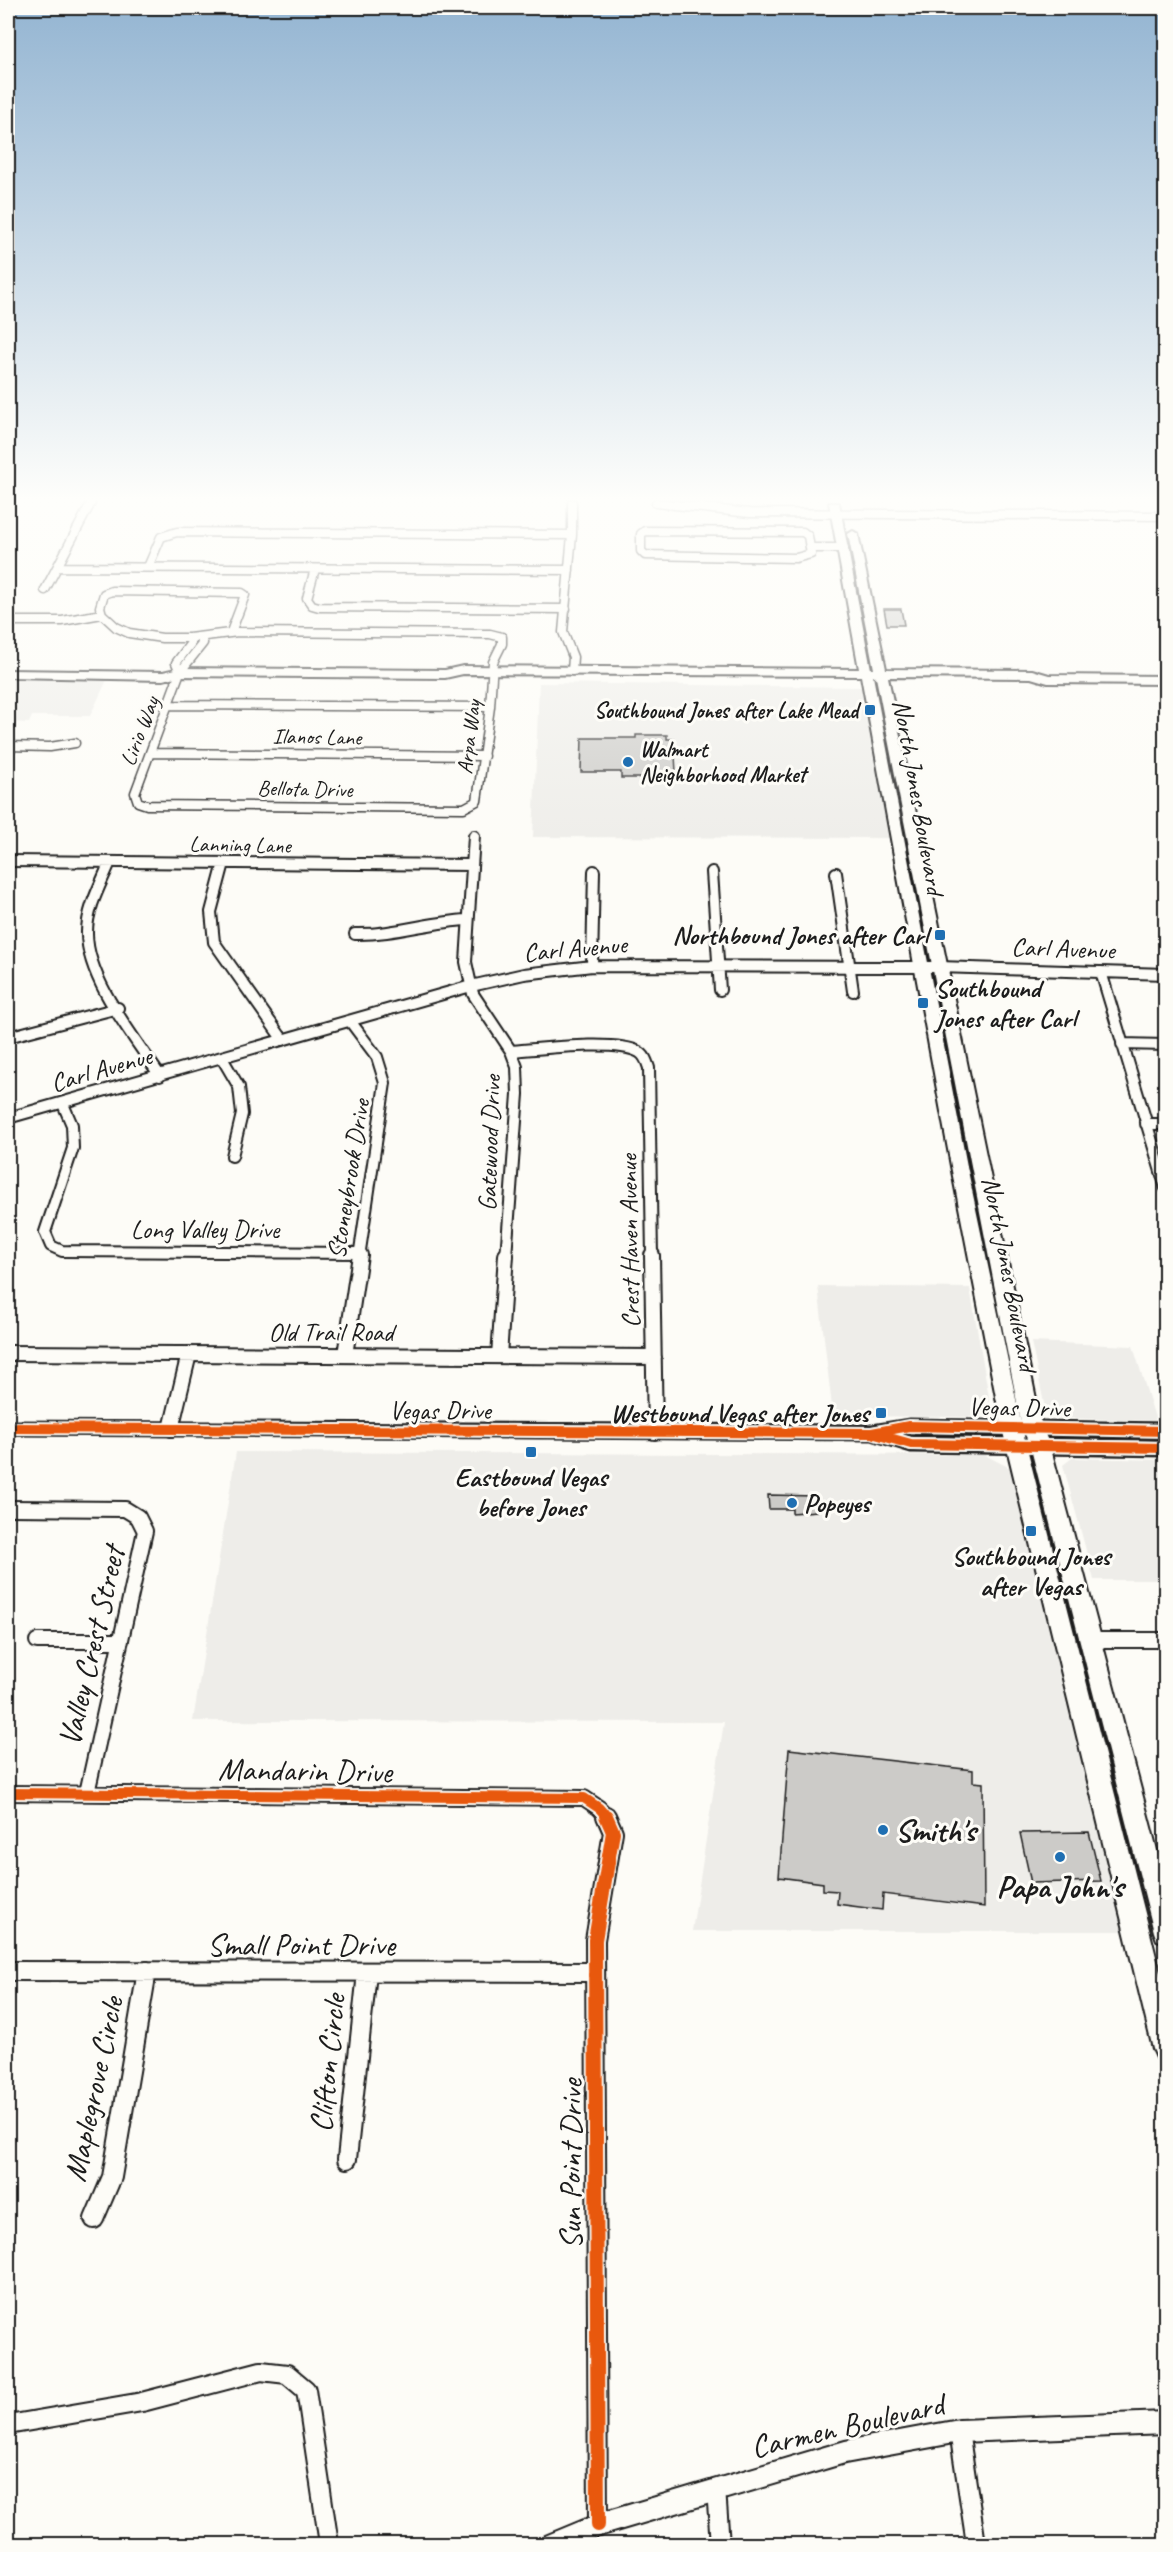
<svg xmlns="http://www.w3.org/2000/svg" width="1173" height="2552" font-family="Caveat,sans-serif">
	<rect width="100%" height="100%" fill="#fdfcf7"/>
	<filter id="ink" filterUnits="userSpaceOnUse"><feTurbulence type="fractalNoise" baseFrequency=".0167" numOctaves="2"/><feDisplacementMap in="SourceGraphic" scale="12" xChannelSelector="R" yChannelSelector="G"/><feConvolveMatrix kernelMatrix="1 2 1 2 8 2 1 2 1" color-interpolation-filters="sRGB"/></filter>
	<g filter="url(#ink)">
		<!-- built -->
		<path fill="#eeede9" d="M8 679 107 680 90 716H32L29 723 8 722Z
			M539 683 860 687 863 688 890 838 533 837Z
			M818 1286 970 1288 990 1403 975 1417 833 1416Z
			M1031 1342 1133 1346 1156 1421 1057 1418 1045 1408Z
			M236 1452 985 1455 1010 1468 1157 1931H692L724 1722 193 1721Z
			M1072 1458 1165 1460V1580H1094L1063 1465Z"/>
		<!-- building -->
		<path fill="#cccbc8" stroke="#1c1c1c" stroke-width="1.5" d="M884 609H901L904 625H887Z
			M636 735H667V739H674L676 772H646L647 778H621V772H581L582 738H636Z
			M768 1495 816 1496 817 1511 792 1513V1509H769Z
			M789 1749 973 1770V1782L983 1783 984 1907 883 1894 882 1910 837 1904 838 1891 823 1890V1883L779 1877Z
			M1089 1832 1101 1881 1031 1883 1020 1833Z"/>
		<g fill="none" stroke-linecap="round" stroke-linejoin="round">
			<!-- minor-far3 casing -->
			<g stroke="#1c1c1c" stroke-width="11">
				<path id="minor-far3" d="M572 503V535L563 632 573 657 572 671
					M656 503 750 513 1166 516
					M645 531 803 532 808 536 811 554 796 558 645 555 641 551V534Z
					M811 548H844
					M59 567 569 570
					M148 567 161 537 177 532 572 535
					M315 569 307 598 312 605 319 607 566 609
					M45 590 91 503
					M8 621H62L102 614
					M199 637 203 643 180 672 135 793 138 802 147 805 464 808 477 801 490 707 493 662 502 644V637L490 634 238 632 189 638H162L129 633 116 627 102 614 100 607 104 594 112 591 242 593 245 595 231 632
					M180 672 176 663 191 643 189 638
					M168 705 490 707
					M8 746 50 747 75 743
					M150 753 484 756"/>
			</g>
			<!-- minor-far2 casing -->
			<g stroke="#1c1c1c" stroke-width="14">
				<path id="minor-far2" d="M474 836 466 962 473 994 511 1051 517 1067 518 1094 506 1257
					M8 861 472 865
					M110 862C101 884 87 908 87 932 86 979 135 1038 160 1076
					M224 863 211 912 214 942 283 1040
					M712 872 720 990
					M836 873 853 991
					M355 934C393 935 429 922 467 920
					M592 966 594 871
					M1101 972 1166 1188
					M350 1021 377 1057 385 1083 359 1257
					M8 1037 118 1008
					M1122 1044 1166 1045
					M511 1051C539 1049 617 1039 639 1052 645 1055 647 1062 649 1068L652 1257
					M222 1058 239 1087 242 1114 232 1156
					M63 1104 72 1125 73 1148 45 1232 51 1246 62 1251 360 1253
					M8 1118 471 986 524 974 592 966 939 967 1166 974
					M1146 1124H1166"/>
			</g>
			<!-- minor-far1 casing -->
			<g stroke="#1c1c1c" stroke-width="18">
				<path id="minor-far1" d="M652 1255 655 1432
					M8 1353 654 1357
					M345 1355 360 1255
					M499 1356 506 1255
					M171 1429 189 1354
					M8 1508 125 1509 138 1517 145 1531 87 1793
					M1090 1640H1166
					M37 1641H121
					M8 1793 584 1798 599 1808 607 1817"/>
			</g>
			<!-- minor casing -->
			<g stroke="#1c1c1c" stroke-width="22">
				<path id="minor" d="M8 1971 595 1972
					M347 2159 367 1973
					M94 2219 112 2177 147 1971
					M8 2425 142 2402 261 2371 287 2374 306 2390 329 2544
					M959 2431 976 2544
					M716 2489 720 2544
					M598 2525 595 1940 613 1832 606 1816"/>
			</g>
			<!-- tertiary casing -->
			<g stroke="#1c1c1c" stroke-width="4">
				<path id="tertiary" d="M1166 2412V2434L959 2442 845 2463 599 2536 579 2544H542L545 2536 598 2514 845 2441 959 2420Z"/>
			</g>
			<!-- secondary casing -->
			<g stroke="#1c1c1c" stroke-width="5">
				<path id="secondary" d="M909 1420 1166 1424V1437L909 1432 900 1434 911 1437 1166 1441V1455L911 1451 872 1439 8 1434V1422L872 1426Z"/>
			</g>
			<!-- primary casing -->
			<g stroke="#1c1c1c" stroke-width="4">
				<path id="primary" d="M829 503H839L871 669H874L848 534 853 531 858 534 886 669 1032 670 1049 675 1166 676V684L1048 683 1031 678 888 677 1042 1428 1050 1445 1166 1884V1943L1157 1940 1154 1932 1030 1445 1022 1428 876 677 873 676 967 1166 1022 1428 1166 1996V2061L1157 2058 1153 2049 1002 1428 951 1166 861 676 463 674 445 678 180 676 163 680 8 677V670L163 672 180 668 445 670 463 666 859 669Z"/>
			</g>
			<!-- minor-far3 -->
			<use href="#minor-far3" stroke="#fdfcf7" stroke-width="8"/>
			<!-- minor-far2 -->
			<use href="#minor-far2" stroke="#fdfcf7" stroke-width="10"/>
			<!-- minor-far1 -->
			<use href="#minor-far1" stroke="#fdfcf7" stroke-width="14"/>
			<!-- minor -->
			<use href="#minor" stroke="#fdfcf7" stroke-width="18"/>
			<!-- tertiary -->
			<use href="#tertiary" fill="#fdfcf7" fill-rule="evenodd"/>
			<!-- secondary -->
			<use href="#secondary" fill="#fdfcf7" fill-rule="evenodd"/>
			<!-- primary -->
			<use href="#primary" fill="#fdfcf7" fill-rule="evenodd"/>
			<!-- cycleway-far1 casing -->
			<g stroke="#fdfcf7" stroke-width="14">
				<path id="cycleway-far1" d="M8 1428 872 1433 909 1426 1166 1431
					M875 1434 911 1444 1166 1448
					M8 1793 584 1798 599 1808 607 1817"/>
			</g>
			<!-- cycleway casing -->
			<g stroke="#fdfcf7" stroke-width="17">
				<path id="cycleway" d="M598 2525 595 1940 613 1832 606 1816"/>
			</g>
			<!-- cycleway-far1 -->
			<use href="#cycleway-far1" stroke="#e8590c" stroke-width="10"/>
			<!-- cycleway -->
			<use href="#cycleway" stroke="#e8590c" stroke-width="14"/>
		</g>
	</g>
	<!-- sky -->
	<linearGradient id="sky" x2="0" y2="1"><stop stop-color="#94b5d2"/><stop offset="0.58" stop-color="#fefefb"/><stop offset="1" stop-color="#fefefb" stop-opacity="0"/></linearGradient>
	<rect width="1173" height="860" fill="url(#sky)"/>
	<!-- markers -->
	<g fill="#1f6fb2" stroke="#fdfcf7" stroke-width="2">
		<rect x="864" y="704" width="12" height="12" rx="3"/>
		<circle cx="628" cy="762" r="6"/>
		<rect x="934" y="929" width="12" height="12" rx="3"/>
		<rect x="917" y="997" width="12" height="12" rx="3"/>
		<rect x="875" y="1407" width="12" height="12" rx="3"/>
		<rect x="525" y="1446" width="12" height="12" rx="3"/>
		<circle cx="792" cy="1503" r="6"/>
		<rect x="1025" y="1525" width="12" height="12" rx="3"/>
		<circle cx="883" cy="1830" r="6"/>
		<circle cx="1060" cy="1857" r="6"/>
	</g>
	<g text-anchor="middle" stroke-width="6" stroke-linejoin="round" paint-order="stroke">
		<!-- far-poi labels -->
		<g font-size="22" font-weight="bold" fill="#1c1c1c" stroke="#fdfcf7" text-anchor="end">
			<text x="858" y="718">Southbound Jones after Lake Mead</text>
			<text x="640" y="757" text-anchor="start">Walmart<tspan x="640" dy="25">Neighborhood Market</tspan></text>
		</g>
		<!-- far-street labels -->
		<g font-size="22" fill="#1c1c1c" stroke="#fdfcf7">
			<text transform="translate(139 731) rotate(-69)" y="8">Lirio Way</text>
			<text transform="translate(317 736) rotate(1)" y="8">Ilanos Lane</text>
			<text transform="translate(468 737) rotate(-83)" y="8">Arpa Way</text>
			<text transform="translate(305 788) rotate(1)" y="8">Bellota Drive</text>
			<text transform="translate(240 844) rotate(1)" y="8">Lanning Lane</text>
		</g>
		<!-- street labels -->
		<g font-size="26" fill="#1c1c1c" stroke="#fdfcf7">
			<text transform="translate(919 797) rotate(80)" y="9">North Jones Boulevard</text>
			<text transform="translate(575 948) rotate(-5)" y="9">Carl Avenue</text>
			<text transform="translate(1063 948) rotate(2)" y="9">Carl Avenue</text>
			<text transform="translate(101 1069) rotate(-16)" y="9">Carl Avenue</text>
			<text transform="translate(489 1143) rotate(-88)" y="9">Gatewood Drive</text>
			<text transform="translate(348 1179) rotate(-81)" y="9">Stoneybrook Drive</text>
			<text x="205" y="1238">Long Valley Drive</text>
			<text transform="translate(629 1241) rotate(-91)" y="9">Crest Haven Avenue</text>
			<text transform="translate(1010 1274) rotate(79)" y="9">North Jones Boulevard</text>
			<text x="331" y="1341">Old Trail Road</text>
			<text transform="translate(1019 1407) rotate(1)" y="9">Vegas Drive</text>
			<text x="440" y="1419">Vegas Drive</text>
		</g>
		<!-- poi labels -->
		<g font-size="26" font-weight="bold" fill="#1c1c1c" stroke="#fdfcf7" text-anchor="end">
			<text x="928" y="944">Northbound Jones after Carl</text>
			<text x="935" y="997" text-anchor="start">Southbound<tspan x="935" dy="30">Jones after Carl</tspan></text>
			<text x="869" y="1422">Westbound Vegas after Jones</text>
			<text x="531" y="1486" text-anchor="middle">Eastbound Vegas<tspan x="531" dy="30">before Jones</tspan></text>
			<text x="804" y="1512" text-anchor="start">Popeyes</text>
			<text x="1031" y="1565" text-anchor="middle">Southbound Jones<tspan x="1031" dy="30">after Vegas</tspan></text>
		</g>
		<!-- near-street labels -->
		<g font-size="32" fill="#1c1c1c" stroke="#fdfcf7">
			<text transform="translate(91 1646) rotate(-77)" y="11">Valley Crest Street</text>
			<text transform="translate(305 1770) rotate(1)" y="11">Mandarin Drive</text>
			<text x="301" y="1955">Small Point Drive</text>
			<text transform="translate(327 2063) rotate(-84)" y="11">Clifton Circle</text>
			<text transform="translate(93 2089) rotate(-78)" y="11">Maplegrove Circle</text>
			<text transform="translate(570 2164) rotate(-90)" y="11">Sun Point Drive</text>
			<text transform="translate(847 2425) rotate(-13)" y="11">Carmen Boulevard</text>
		</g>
		<!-- near-poi labels -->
		<g font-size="32" font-weight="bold" fill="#1c1c1c" stroke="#fdfcf7" text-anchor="start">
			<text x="895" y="1841">Smith's</text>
			<text x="1060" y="1897" text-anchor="middle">Papa John's</text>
		</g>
	</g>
	<!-- margin -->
	<rect width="1173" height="2552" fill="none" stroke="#fdfcf7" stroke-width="30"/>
	<rect x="15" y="15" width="1143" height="2522" fill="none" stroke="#1c1c1c" stroke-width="2" filter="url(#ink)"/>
</svg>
